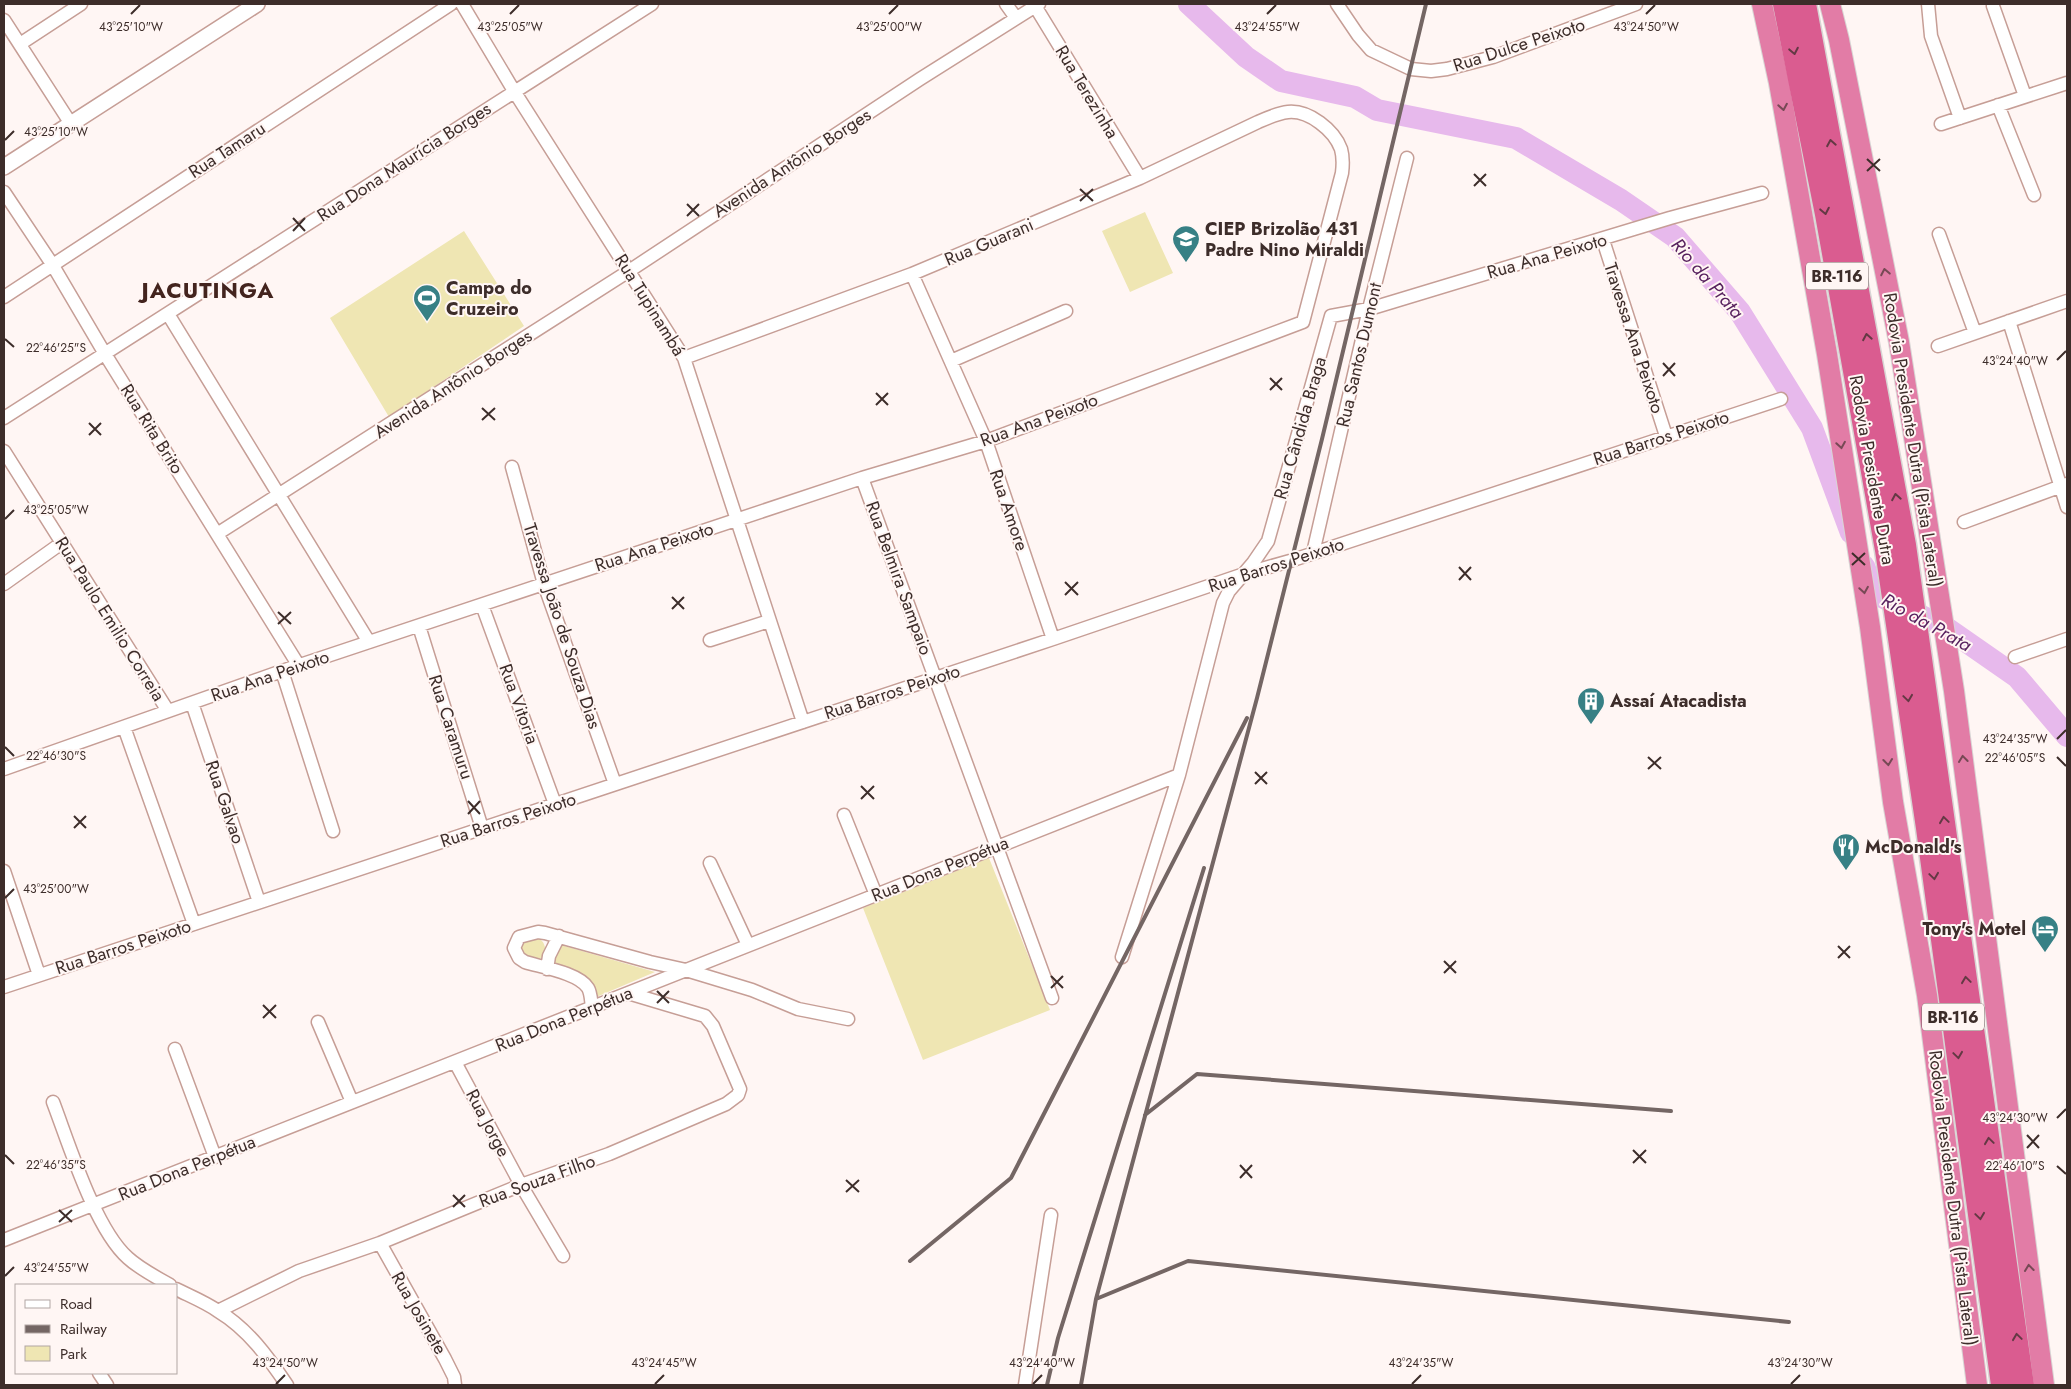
<svg xmlns="http://www.w3.org/2000/svg" width="2071" height="1389" font-family="Jost,sans-serif">
	<rect width="100%" height="100%" fill="#fff6f4"/>
	<!-- green -->
	<path fill="#efe6b3" d="M1145 212 1173 273 1130 292 1102 231Z
		M464 231 524 326 389 417 330 318Z
		M989 858 1050 1010 923 1060 863 908Z
		M521 949a12 12 0 1 1 24 0a12 12 0 1 1-24 0Z
		M561 945 655 972 594 998 554 967 552 954 558 946Z"/>
	<g fill="none" stroke-linecap="round" stroke-linejoin="round">
		<!-- river -->
		<path stroke="#e7b9ec" stroke-width="22" d="M1189 4 1246 57 1281 81 1355 97 1377 110 1516 138 1621 200 1675 237 1740 312 1812 428 1851 533
			M1864 566 1874 593 1948 629 2017 677 2067 736"/>
		<!-- minor casing -->
		<g stroke="#c69e96" stroke-width="15">
			<path id="minor" d="M462 4 514 91 684 358 803 722
				M1006 4 1016 18
				M1337 4 1358 35 1371 50 1411 69 1431 71 1447 69 1493 57 1636 4
				M1928 4 1931 36 1960 118
				M1035 6 1140 178
				M1993 6 2025 96
				M4 20 71 124
				M20 44 81 4
				M1998 105 2034 195
				M1941 124 2067 83
				M4 192 52 264 105 354 299 666
				M1939 234 1975 333
				M1603 240 1666 436
				M912 274 986 441 1053 639
				M4 297 451 4
				M168 314 369 642
				M2009 321 2067 507
				M1938 346 2067 301
				M951 361 1066 311
				M4 418 652 4
				M4 451 168 711
				M512 467 544 584 615 784
				M862 478 1052 998
				M1964 522 2067 484
				M217 534 629 271 920 79 1039 4
				M1313 553 1369 309 1407 158
				M4 584 63 542
				M482 605 555 804
				M419 626 482 828
				M710 640 769 621
				M2015 657 2067 639
				M282 671 333 831
				M192 703 259 902
				M124 727 194 924
				M4 769 282 671 862 478 986 441 1303 322 1342 173C1343 165 1343 156 1341 149 1334 130 1309 110 1288 112 1278 113 1267 118 1258 122L1140 178 912 274 684 358
				M844 815 876 895
				M710 863 748 945
				M4 871 39 975
				M1122 957 1179 775 1223 603 1229 591 1253 563 1268 541 1331 316 1369 309 1670 218 1762 193
				M547 969 549 956 559 936
				M4 987 1053 639 1244 574 1290 561 1781 399
				M592 1007C591 1001 591 993 588 988 579 973 541 967 525 962L519 958 514 948 519 937 538 932 545 933 650 962 686 970 752 990 798 1009 848 1019
				M318 1022 352 1102
				M175 1049 215 1157
				M455 1062 521 1185 563 1256
				M53 1102C69 1144 95 1229 128 1258 140 1269 156 1277 170 1285
				M4 1240 1179 775
				M380 1243 445 1359 454 1377 455 1385
				M176 1289C190 1296 205 1302 218 1311 248 1329 268 1357 287 1385
				M218 1311 299 1271 380 1243 521 1185 609 1154 726 1104 738 1095 740 1089 713 1026 705 1016 628 993
				M99 1373 107 1385
				M1025 1385 1051 1215"/>
		</g>
		<!-- tertiary casing -->
		<g stroke="#c69e96" stroke-width="18">
			<path id="tertiary" d="M4 167 257 4"/>
		</g>
		<!-- trunk casing -->
		<g stroke="#d8d5d4" stroke-width="22">
			<path id="trunk" d="M1762 4 1779 83 1827 354 1870 627 1893 802 1927 995 1977 1385
				M1830 4 1839 40 1899 342 1954 691 2044 1385"/>
		</g>
		<!-- motorway casing -->
		<g stroke="#d8d5d4" stroke-width="25">
			<path id="motorway" d="M1784 4 1826 214 1886 550 1927 828 2002 1385
				M1805 4 1905 545 2023 1385"/>
		</g>
		<!-- minor -->
		<use href="#minor" stroke="#fff" stroke-width="12"/>
		<!-- tertiary -->
		<use href="#tertiary" stroke="#fff" stroke-width="15"/>
		<!-- trunk -->
		<use href="#trunk" stroke="#e27ca6" stroke-width="20"/>
		<!-- motorway -->
		<use href="#motorway" stroke="#da5c90" stroke-width="22"/>
		<!-- rail -->
		<path stroke="#746664" stroke-width="4" d="M1145 1115 1197 1074 1671 1111
			M910 1261 1011 1178 1247 718
			M1096 1299 1188 1261 1789 1322
			M1047 1385 1058 1338 1204 868
			M1081 1385 1096 1299 1257 698 1322 439 1426 4"/>
	</g>
	<!-- one-way arrows -->
	<defs><path id="oneway-chevron" d="M-2-3.5L2.5 0L-2 3.5" fill="none" stroke-width="1.6" stroke-linecap="round" stroke-linejoin="round" transform="scale(1.25)"/></defs>
	<g stroke="#643944">
		<use href="#oneway-chevron" transform="translate(1794 51) rotate(79)"/>
		<use href="#oneway-chevron" transform="translate(1831 143) rotate(-100)"/>
		<use href="#oneway-chevron" transform="translate(1825 211) rotate(79)"/>
		<use href="#oneway-chevron" transform="translate(1867 337) rotate(-100)"/>
		<use href="#oneway-chevron" transform="translate(1896 497) rotate(-100)"/>
		<use href="#oneway-chevron" transform="translate(1908 698) rotate(82)"/>
		<use href="#oneway-chevron" transform="translate(1944 820) rotate(-98)"/>
		<use href="#oneway-chevron" transform="translate(1934 876) rotate(82)"/>
		<use href="#oneway-chevron" transform="translate(1966 980) rotate(-98)"/>
		<use href="#oneway-chevron" transform="translate(1958 1055) rotate(82)"/>
		<use href="#oneway-chevron" transform="translate(1989 1141) rotate(-98)"/>
		<use href="#oneway-chevron" transform="translate(1980 1216) rotate(82)"/>
		<use href="#oneway-chevron" transform="translate(2017 1337) rotate(-98)"/>
	</g>
	<g stroke="#774955">
		<use href="#oneway-chevron" transform="translate(1783 107) rotate(80)"/>
		<use href="#oneway-chevron" transform="translate(1885 272) rotate(-101)"/>
		<use href="#oneway-chevron" transform="translate(1841 445) rotate(81)"/>
		<use href="#oneway-chevron" transform="translate(1864 590) rotate(81)"/>
		<use href="#oneway-chevron" transform="translate(1963 759) rotate(-97)"/>
		<use href="#oneway-chevron" transform="translate(1888 762) rotate(83)"/>
		<use href="#oneway-chevron" transform="translate(2029 1268) rotate(-97)"/>
	</g>
	<!-- ticks -->
	<path fill="none" stroke="#3d2d2a" stroke-width="2" d="M131 14 140 5M510 14 519 5M889 14 898 5M1267 14 1276 5M1646 14 1655 5M5 140 14 131M1867 159 1880 171M1867 171 1880 159M1474 174 1486 186M1474 186 1486 174M1080 189 1093 201M1080 201 1093 189M687 204 699 216M687 216 699 204M293 218 305 231M293 231 305 218M5 339 14 347M2057 360 2066 351M1663 363 1675 376M1663 376 1675 363M1270 378 1282 390M1270 390 1282 378M876 393 888 405M876 405 888 393M482 408 495 420M482 420 495 408M89 423 101 435M89 435 101 423M5 519 14 510M1852 553 1865 565M1852 565 1865 553M1459 567 1471 580M1459 580 1471 567M1065 582 1078 595M1065 595 1078 582M672 597 684 609M672 609 684 597M278 612 291 624M278 624 291 612M2057 739 2066 730M5 747 14 756M1648 757 1661 769M2057 757 2066 766M1648 769 1661 757M1255 772 1267 784M1255 784 1267 772M861 786 874 799M861 799 874 786M468 801 480 814M468 814 480 801M74 816 86 828M74 828 86 816M5 898 14 889M1838 946 1850 958M1838 958 1850 946M1444 961 1456 973M1444 973 1456 961M1051 976 1063 988M1051 988 1063 976M657 991 669 1003M657 1003 669 991M263 1005 276 1018M263 1018 276 1005M2057 1118 2066 1109M2027 1135 2039 1148M2027 1148 2039 1135M1633 1150 1646 1163M5 1155 14 1164M1633 1163 1646 1150M1240 1165 1252 1178M2057 1166 2066 1174M1240 1178 1252 1165M846 1180 859 1192M846 1192 859 1180M453 1195 465 1207M453 1207 465 1195M59 1210 72 1222M59 1222 72 1210M5 1276 14 1267M276 1384 285 1375M655 1384 664 1375M1033 1384 1042 1375M1412 1384 1421 1375M1791 1384 1800 1375"/>
	<!-- icons -->
	<defs>
		<g id="school-pin" transform="scale(1.4375)"><path d="M0 17L-7.5 6A9.5 9.5 0 1 1 7.5 6Z" fill="#378085" stroke="#fff6f4"/><path d="M0-5L7-2L0 1L-7-2ZM-4 1L0 2.5L4 1V4Q0 6-4 4Z" fill="#fff"/></g>
		<g id="stadium-pin" transform="scale(1.4375)"><path d="M0 17L-7.5 6A9.5 9.5 0 1 1 7.5 6Z" fill="#378085" stroke="#fff6f4"/><path d="M0-5a6.5 5 0 1 0 0 10a6.5 5 0 1 0 0-10ZM-3.5-1.8h7v3.6h-7Z" fill="#fff"/></g>
		<g id="building-pin" transform="scale(1.4375)"><path d="M0 17L-7.5 6A9.5 9.5 0 1 1 7.5 6Z" fill="#378085" stroke="#fff6f4"/><path d="M-4-6H4V6H1V3H-1V6H-4ZM-2.5-4.3h1.7v1.8h-1.7ZM.8-4.3h1.7v1.8H.8ZM-2.5-1h1.7V.8h-1.7ZM.8-1h1.7V.8H.8Z" fill="#fff"/></g>
		<g id="restaurant-pin" transform="scale(1.4375)"><path d="M0 17L-7.5 6A9.5 9.5 0 1 1 7.5 6Z" fill="#378085" stroke="#fff6f4"/><path d="M-5-6h1v4h1v-4h1v4h1v-4h1v5L-1.5 .5V6h-2V.5L-5-1ZM5-6V6H3V1.5H1.5Q1.5-4 5-6Z" fill="#fff"/></g>
		<g id="hotel-pin" transform="scale(1.4375)"><path d="M0 17L-7.5 6A9.5 9.5 0 1 1 7.5 6Z" fill="#378085" stroke="#fff6f4"/><path d="M-6-4.5h1.5V1H6V5H4.5V3h-9V5H-6ZM-4 0a1.8 1.8 0 1 1 3.6 0ZM.5 0V-2.5h3Q6-2.5 6 0Z" fill="#fff"/></g>
	</defs>
	<g fill-rule="evenodd">
		<use href="#school-pin" x="1186" y="239"/>
		<use href="#stadium-pin" x="427" y="298"/>
		<use href="#building-pin" x="1591" y="701"/>
		<use href="#restaurant-pin" x="1846" y="847"/>
		<use href="#hotel-pin" x="2045" y="929"/>
	</g>
	<g text-anchor="middle" stroke-width="4" stroke-linejoin="round" paint-order="stroke">
		<!-- shield labels -->
		<g fill="#fff6f4" stroke="#776967" stroke-width="1">
			<rect x="1806" y="262.5" width="62" height="27" rx="4"/>
			<rect x="1922" y="1003.5" width="62" height="27" rx="4"/>
		</g>
		<g font-size="16" font-weight="bold" fill="#3d2d2a">
			<text x="1837" y="282">BR-116</text>
			<text x="1953" y="1023">BR-116</text>
		</g>
		<!-- street labels -->
		<g font-size="18" fill="#3d2d2a" stroke="#fff6f4">
			<text transform="translate(1519 45) rotate(-18)" y="6">Rua Dulce Peixoto</text>
			<text transform="translate(1087 92) rotate(59)" y="6">Rua Terezinha</text>
			<text transform="translate(227 150) rotate(-33)" y="6">Rua Tamaru</text>
			<text transform="translate(404 162) rotate(-33)" y="6">Rua Dona Maurícia Borges</text>
			<text transform="translate(792 163) rotate(-33)" y="6">Avenida Antônio Borges</text>
			<text transform="translate(989 242) rotate(-23)" y="6">Rua Guarani</text>
			<text transform="translate(1547 256) rotate(-16)" y="6">Rua Ana Peixoto</text>
			<text transform="translate(650 305) rotate(58)" y="6">Rua Tupinambá</text>
			<text transform="translate(1634 338) rotate(72)" y="6">Travessa Ana Peixoto</text>
			<text transform="translate(1359 355) rotate(-77)" y="6">Rua Santos Dumont</text>
			<text transform="translate(453 384) rotate(-33)" y="6">Avenida Antônio Borges</text>
			<text transform="translate(1039 420) rotate(-20)" y="6">Rua Ana Peixoto</text>
			<text transform="translate(1300 428) rotate(-74)" y="6">Rua Cândida Braga</text>
			<text transform="translate(152 429) rotate(58)" y="6">Rua Rita Brito</text>
			<text transform="translate(1661 438) rotate(-18)" y="6">Rua Barros Peixoto</text>
			<text transform="translate(1913 440) rotate(81)" y="6">Rodovia Presidente Dutra (Pista Lateral)</text>
			<text transform="translate(1872 470) rotate(80)" y="6">Rodovia Presidente Dutra</text>
			<text transform="translate(1009 510) rotate(71)" y="6">Rua Amore</text>
			<text transform="translate(654 547) rotate(-18)" y="6">Rua Ana Peixoto</text>
			<text transform="translate(1276 565) rotate(-18)" y="6">Rua Barros Peixoto</text>
			<text transform="translate(899 578) rotate(70)" y="6">Rua Belmira Sampaio</text>
			<text transform="translate(110 619) rotate(58)" y="6">Rua Paulo Emilio Correia</text>
			<text transform="translate(562 626) rotate(72)" y="6">Travessa João de Souza Dias</text>
			<text transform="translate(270 676) rotate(-19)" y="6">Rua Ana Peixoto</text>
			<text transform="translate(892 692) rotate(-18)" y="6">Rua Barros Peixoto</text>
			<text transform="translate(519 704) rotate(70)" y="6">Rua Vitoria</text>
			<text transform="translate(451 727) rotate(72)" y="6">Rua Caramuru</text>
			<text transform="translate(225 802) rotate(71)" y="6">Rua Galvao</text>
			<text transform="translate(508 820) rotate(-18)" y="6">Rua Barros Peixoto</text>
			<text transform="translate(940 869) rotate(-22)" y="6">Rua Dona Perpétua</text>
			<text transform="translate(123 947) rotate(-18)" y="6">Rua Barros Peixoto</text>
			<text transform="translate(564 1019) rotate(-22)" y="6">Rua Dona Perpétua</text>
			<text transform="translate(488 1123) rotate(62)" y="6">Rua Jorge</text>
			<text transform="translate(187 1168) rotate(-22)" y="6">Rua Dona Perpétua</text>
			<text transform="translate(537 1181) rotate(-20)" y="6">Rua Souza Filho</text>
			<text transform="translate(1953 1198) rotate(83)" y="6">Rodovia Presidente Dutra (Pista Lateral)</text>
			<text transform="translate(419 1313) rotate(60)" y="6">Rua Josinete</text>
		</g>
		<!-- poi labels -->
		<g font-size="18" font-weight="bold" fill="#3d2d2a" stroke="#fff6f4" text-anchor="start">
			<text x="1205" y="235">CIEP Brizolão 431<tspan x="1205" dy="21">Padre Nino Miraldi</tspan></text>
			<text x="446" y="294">Campo do<tspan x="446" dy="21">Cruzeiro</tspan></text>
			<text x="1610" y="707">Assaí Atacadista</text>
			<text x="1865" y="853">McDonald's</text>
			<text x="2026" y="935" text-anchor="end">Tony's Motel</text>
		</g>
		<!-- water labels -->
		<g font-size="19" font-style="italic" fill="#58225f" stroke="#fff6f4">
			<text transform="translate(1708 278) rotate(49)" y="7">Rio da Prata</text>
			<text transform="translate(1927 622) rotate(29)" y="7">Rio da Prata</text>
		</g>
		<!-- district labels -->
		<g font-size="22" font-weight="bold" letter-spacing="1" fill="#43241e" stroke="#fff6f4">
			<text x="208" y="298">JACUTINGA</text>
		</g>
	</g>
	<g font-size="12" text-anchor="middle" fill="#3d2d2a" stroke="#fff6f4" stroke-width="4" stroke-linejoin="round" paint-order="stroke">
		<text x="131" y="31">43°25'10"W</text>
		<text x="510" y="31">43°25'05"W</text>
		<text x="889" y="31">43°25'00"W</text>
		<text x="1267" y="31">43°24'55"W</text>
		<text x="1646" y="31">43°24'50"W</text>
		<text x="56" y="136">43°25'10"W</text>
		<text x="56" y="352">22°46'25"S</text>
		<text x="2015" y="365">43°24'40"W</text>
		<text x="56" y="514">43°25'05"W</text>
		<text x="2015" y="743">43°24'35"W</text>
		<text x="56" y="760">22°46'30"S</text>
		<text x="2015" y="762">22°46'05"S</text>
		<text x="56" y="893">43°25'00"W</text>
		<text x="2015" y="1122">43°24'30"W</text>
		<text x="56" y="1169">22°46'35"S</text>
		<text x="2015" y="1170">22°46'10"S</text>
		<text x="56" y="1272">43°24'55"W</text>
		<text x="285" y="1367">43°24'50"W</text>
		<text x="664" y="1367">43°24'45"W</text>
		<text x="1042" y="1367">43°24'40"W</text>
		<text x="1421" y="1367">43°24'35"W</text>
		<text x="1800" y="1367">43°24'30"W</text>
	</g>
	<!-- border -->
	<rect width="2071" height="1389" fill="none" stroke="#3d2d2a" stroke-width="10"/>
	<!-- legend -->
	<rect x="15" y="1284" width="162" height="90" fill="#fff6f4" stroke="#b1a6a3"/>
	<rect x="25" y="1300" width="25" height="8" fill="#ffffff" stroke="#b1a6a3"/>
	<text x="60" y="1309" font-size="15" fill="#3d2d2a">Road</text>
	<rect x="25" y="1325" width="25" height="8" fill="#746664" stroke="#b1a6a3"/>
	<text x="60" y="1334" font-size="15" fill="#3d2d2a">Railway</text>
	<rect x="25" y="1346" width="25" height="15" fill="#efe6b3" stroke="#b1a6a3"/>
	<text x="60" y="1359" font-size="15" fill="#3d2d2a">Park</text>
</svg>
